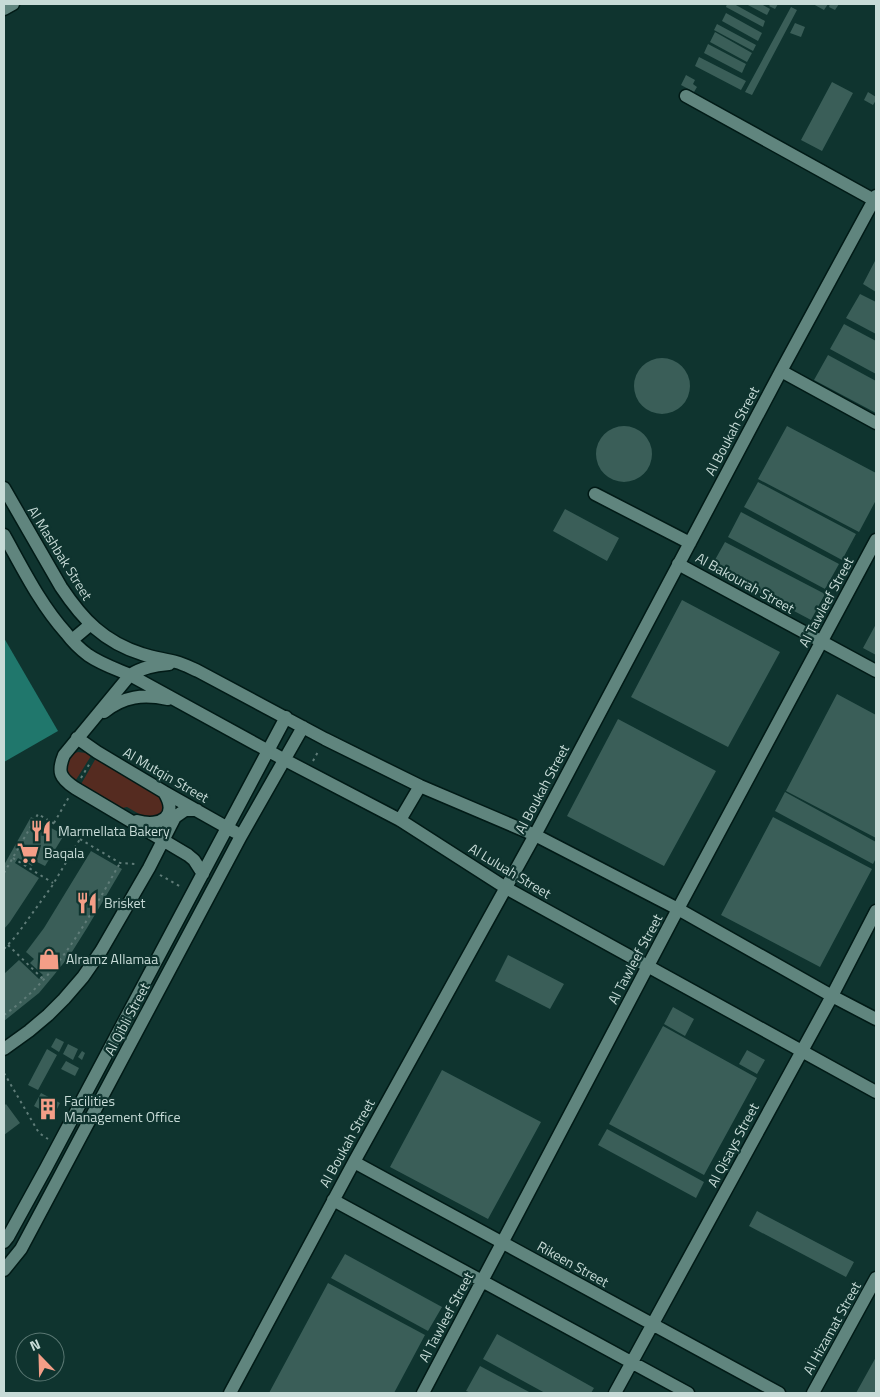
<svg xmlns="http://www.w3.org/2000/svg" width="880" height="1397" font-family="'Titillium Web',sans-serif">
	<rect width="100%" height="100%" fill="#0f342f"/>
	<!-- green -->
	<path fill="#552b20" d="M78 752 86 753 91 756 74 783 71 780 64 765 70 755Z
		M96 758 161 796 164 814 146 818 127 807 118 809 80 786Z"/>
	<!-- water -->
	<path fill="#20776c" d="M4 638 58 731 4 762Z"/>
	<!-- building -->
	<path fill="#3a5e58" d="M727 4H734L765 21 763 27 726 7Z
		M746 4H761L770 9 767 15Z
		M771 4H778L775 9 769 6Z
		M813 4H828L824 10Z
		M830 4H839L835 10 829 7Z
		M791 7 797 10 752 95 745 92Z
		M726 13 762 33 758 41 722 21Z
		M795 23 805 27 801 37 790 33Z
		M717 24 756 45 753 51 714 30Z
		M715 32 752 53 747 62 710 42Z
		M708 44 746 64 742 73 704 53Z
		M699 57 746 81 741 90 695 66Z
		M686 75 695 80 693 84 697 87 694 92 681 85Z
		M832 82 853 93 822 151 801 140Z
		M868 92 876 97V100L873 105 864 100Z
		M876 259V292L863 284Z
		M860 294 876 302V334L846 318Z
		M844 324 876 341V374L830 349Z
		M828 355 876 381V413L814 380Z
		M634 386a28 28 0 1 1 56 0a28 28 0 1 1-56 0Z
		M596 454a28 28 0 1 1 56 0a28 28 0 1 1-56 0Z
		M787 426 876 473V500L859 532 758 479Z
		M758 482 856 534 842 560 744 507Z
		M565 509 619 538 607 561 553 531Z
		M741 512 839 564 825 589 728 537Z
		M725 542 825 594 811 620 711 567Z
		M682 600 780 652 728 747 631 697Z
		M876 624V655L863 648Z
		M837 694 876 715V838L786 791Z
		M618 719 716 771 664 866 567 816Z
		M785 792 876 842V858L873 864 775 811Z
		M31 817 64 835 45 866 35 861 32 866 18 858 15 863 39 878 10 922 4 929V865Z
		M773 817 872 869 820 967 721 915Z
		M91 851 122 869 87 928 70 955 54 975 39 993 4 1021V974L19 960 39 979 43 975 30 963 34 959 26 952 44 928Z
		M508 955 564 984 550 1009 495 981Z
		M673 1007 694 1019 685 1036 664 1024Z
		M663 1026 757 1078 704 1175 609 1124Z
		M56 1038 64 1042 59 1052 51 1047Z
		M68 1044 78 1049 73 1060 63 1054Z
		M47 1049 57 1055 38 1090 28 1085Z
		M747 1050 765 1060 757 1074 739 1064Z
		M82 1051 85 1053 82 1060 78 1057Z
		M66 1061 79 1068 75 1076 61 1069Z
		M442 1070 541 1122 488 1219 390 1167Z
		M41 1093 60 1103 51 1121 43 1117 45 1112 34 1106Z
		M6 1104 20 1123 4 1135V1106Z
		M607 1129 704 1182 696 1198 598 1145Z
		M757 1211 854 1262 846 1277 749 1226Z
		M345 1254 442 1307 428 1331 331 1278Z
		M328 1283 425 1335 394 1393H269Z
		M497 1334 594 1388 591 1393H545L483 1359Z
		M876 1357V1393H856Z
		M480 1366 531 1393H471L466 1391Z"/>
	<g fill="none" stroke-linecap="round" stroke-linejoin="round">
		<!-- minor casing -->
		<g stroke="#011a16" stroke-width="15">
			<path id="minor" d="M4 9 13 4
				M686 96 874 200
				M781 371 876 423
				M4 488 61 587C83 620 104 642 142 654 153 658 165 659 176 662 184 664 191 668 198 671L325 739 420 786 535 835 678 909 832 996 876 1019
				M595 494 690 543
				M4 535C23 569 40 604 66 633 72 641 80 649 88 655 101 664 116 669 130 675L285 760 400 820 506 888 876 1092
				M678 564 876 671
				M72 640 91 624
				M169 664C155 665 143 667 130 675L64 755C57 772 60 778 75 788L188 855 194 860 203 874
				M104 712C124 696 143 694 168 699
				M77 738 97 752 164 792 235 832
				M400 820 420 786
				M137 821C161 828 179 816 164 792
				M4 1049 29 1031 48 1015 64 999 83 977 101 951 149 868 175 817 185 810H197
				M354 1162 779 1393
				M333 1200 688 1393
				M4 1242 8 1237 46 1168 286 717
				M4 1270 21 1249 241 836 303 727
				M230 1393 354 1162 535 835 781 371 876 196
				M423 1393 678 909 876 540
				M615 1393 832 996 876 911
				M813 1393 876 1278"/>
		</g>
		<!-- path -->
		<path stroke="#5f7c78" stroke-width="2" stroke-dasharray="2.5 4" stroke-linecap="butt" d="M313 761 319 750
			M81 778 90 763
			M54 823 69 797
			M13 858 53 883
			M4 873 38 814 120 863 136 864
			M160 875 181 887
			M8 945 44 980
			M4 949 16 936 52 886 80 839
			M4 1015C58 977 88 919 120 863
			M4 1073 39 1133 48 1139"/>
		<!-- minor -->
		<use href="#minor" stroke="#60857e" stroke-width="12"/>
	</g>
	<!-- icons -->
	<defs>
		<g id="restaurant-bare" transform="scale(1.725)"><path d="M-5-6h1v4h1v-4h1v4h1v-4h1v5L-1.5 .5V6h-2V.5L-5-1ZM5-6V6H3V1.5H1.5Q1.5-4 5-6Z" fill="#f49e87" stroke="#0f342f" stroke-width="2.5" paint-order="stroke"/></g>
		<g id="supermarket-bare" transform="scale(1.725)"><path d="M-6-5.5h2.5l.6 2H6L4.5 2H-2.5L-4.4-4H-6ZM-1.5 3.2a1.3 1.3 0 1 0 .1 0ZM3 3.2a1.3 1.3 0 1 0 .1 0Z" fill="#f49e87" stroke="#0f342f" stroke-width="2.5" paint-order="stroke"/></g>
		<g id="shop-bare" transform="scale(1.725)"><path d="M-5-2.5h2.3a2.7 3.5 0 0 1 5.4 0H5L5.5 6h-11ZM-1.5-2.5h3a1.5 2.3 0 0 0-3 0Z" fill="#f49e87" stroke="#0f342f" stroke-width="2.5" paint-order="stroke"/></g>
		<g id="building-bare" transform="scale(1.725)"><path d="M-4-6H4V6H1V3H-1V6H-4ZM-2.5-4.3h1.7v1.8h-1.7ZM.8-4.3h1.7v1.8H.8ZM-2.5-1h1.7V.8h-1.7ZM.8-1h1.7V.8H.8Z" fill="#f49e87" stroke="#0f342f" stroke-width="2.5" paint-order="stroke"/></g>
	</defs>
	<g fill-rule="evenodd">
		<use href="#restaurant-bare" x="41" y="831"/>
		<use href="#supermarket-bare" x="28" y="853"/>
		<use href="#restaurant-bare" x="87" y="903"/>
		<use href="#shop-bare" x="49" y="959"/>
		<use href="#building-bare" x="48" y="1109"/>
	</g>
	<g text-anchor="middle" stroke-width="4.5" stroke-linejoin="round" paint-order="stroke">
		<!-- street labels -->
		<g font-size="14" fill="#c7dbd7" stroke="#0f342f">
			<text transform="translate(732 431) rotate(-62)" y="5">Al Boukah Street</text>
			<text transform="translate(60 553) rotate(58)" y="5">Al Mashbak Street</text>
			<text transform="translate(745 583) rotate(29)" y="5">Al Bakourah Street</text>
			<text transform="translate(826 602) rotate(-62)" y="5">Al Tawleef Street</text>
			<text transform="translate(166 775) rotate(30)" y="5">Al Mutqin Street</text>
			<text transform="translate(542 789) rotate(-62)" y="5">Al Boukah Street</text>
			<text transform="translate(510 871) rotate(31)" y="5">Al Luluah Street</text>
			<text transform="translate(635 959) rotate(-62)" y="5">Al Tawleef Street</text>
			<text transform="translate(127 1019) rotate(-62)" y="5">Al Qibli Street</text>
			<text transform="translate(347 1143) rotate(-61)" y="5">Al Boukah Street</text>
			<text transform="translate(733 1145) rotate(-62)" y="5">Al Qisays Street</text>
			<text transform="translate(573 1264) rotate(29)" y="5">Rikeen Street</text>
			<text transform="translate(446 1317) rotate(-62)" y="5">Al Tawleef Street</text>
			<text transform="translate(832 1328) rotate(-61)" y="5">Al Hizamat Street</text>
		</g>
		<!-- poi labels -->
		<g font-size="14" fill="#c7dbd7" stroke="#0f342f" text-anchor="start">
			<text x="58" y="836">Marmellata Bakery</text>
			<text x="44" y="858">Baqala</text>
			<text x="104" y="908">Brisket</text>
			<text x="66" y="964">Alramz Allamaa</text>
			<text x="64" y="1106">Facilities<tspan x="64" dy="16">Management Office</tspan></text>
		</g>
	</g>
	<!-- border -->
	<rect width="880" height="1397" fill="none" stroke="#c7dbd7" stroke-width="10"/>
	<!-- north arrow -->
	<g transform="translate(40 1357) rotate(337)"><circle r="24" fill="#0f342f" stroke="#597772"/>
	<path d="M0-4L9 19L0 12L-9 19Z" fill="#f49e87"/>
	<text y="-8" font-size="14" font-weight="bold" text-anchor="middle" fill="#c7dbd7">N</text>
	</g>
</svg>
